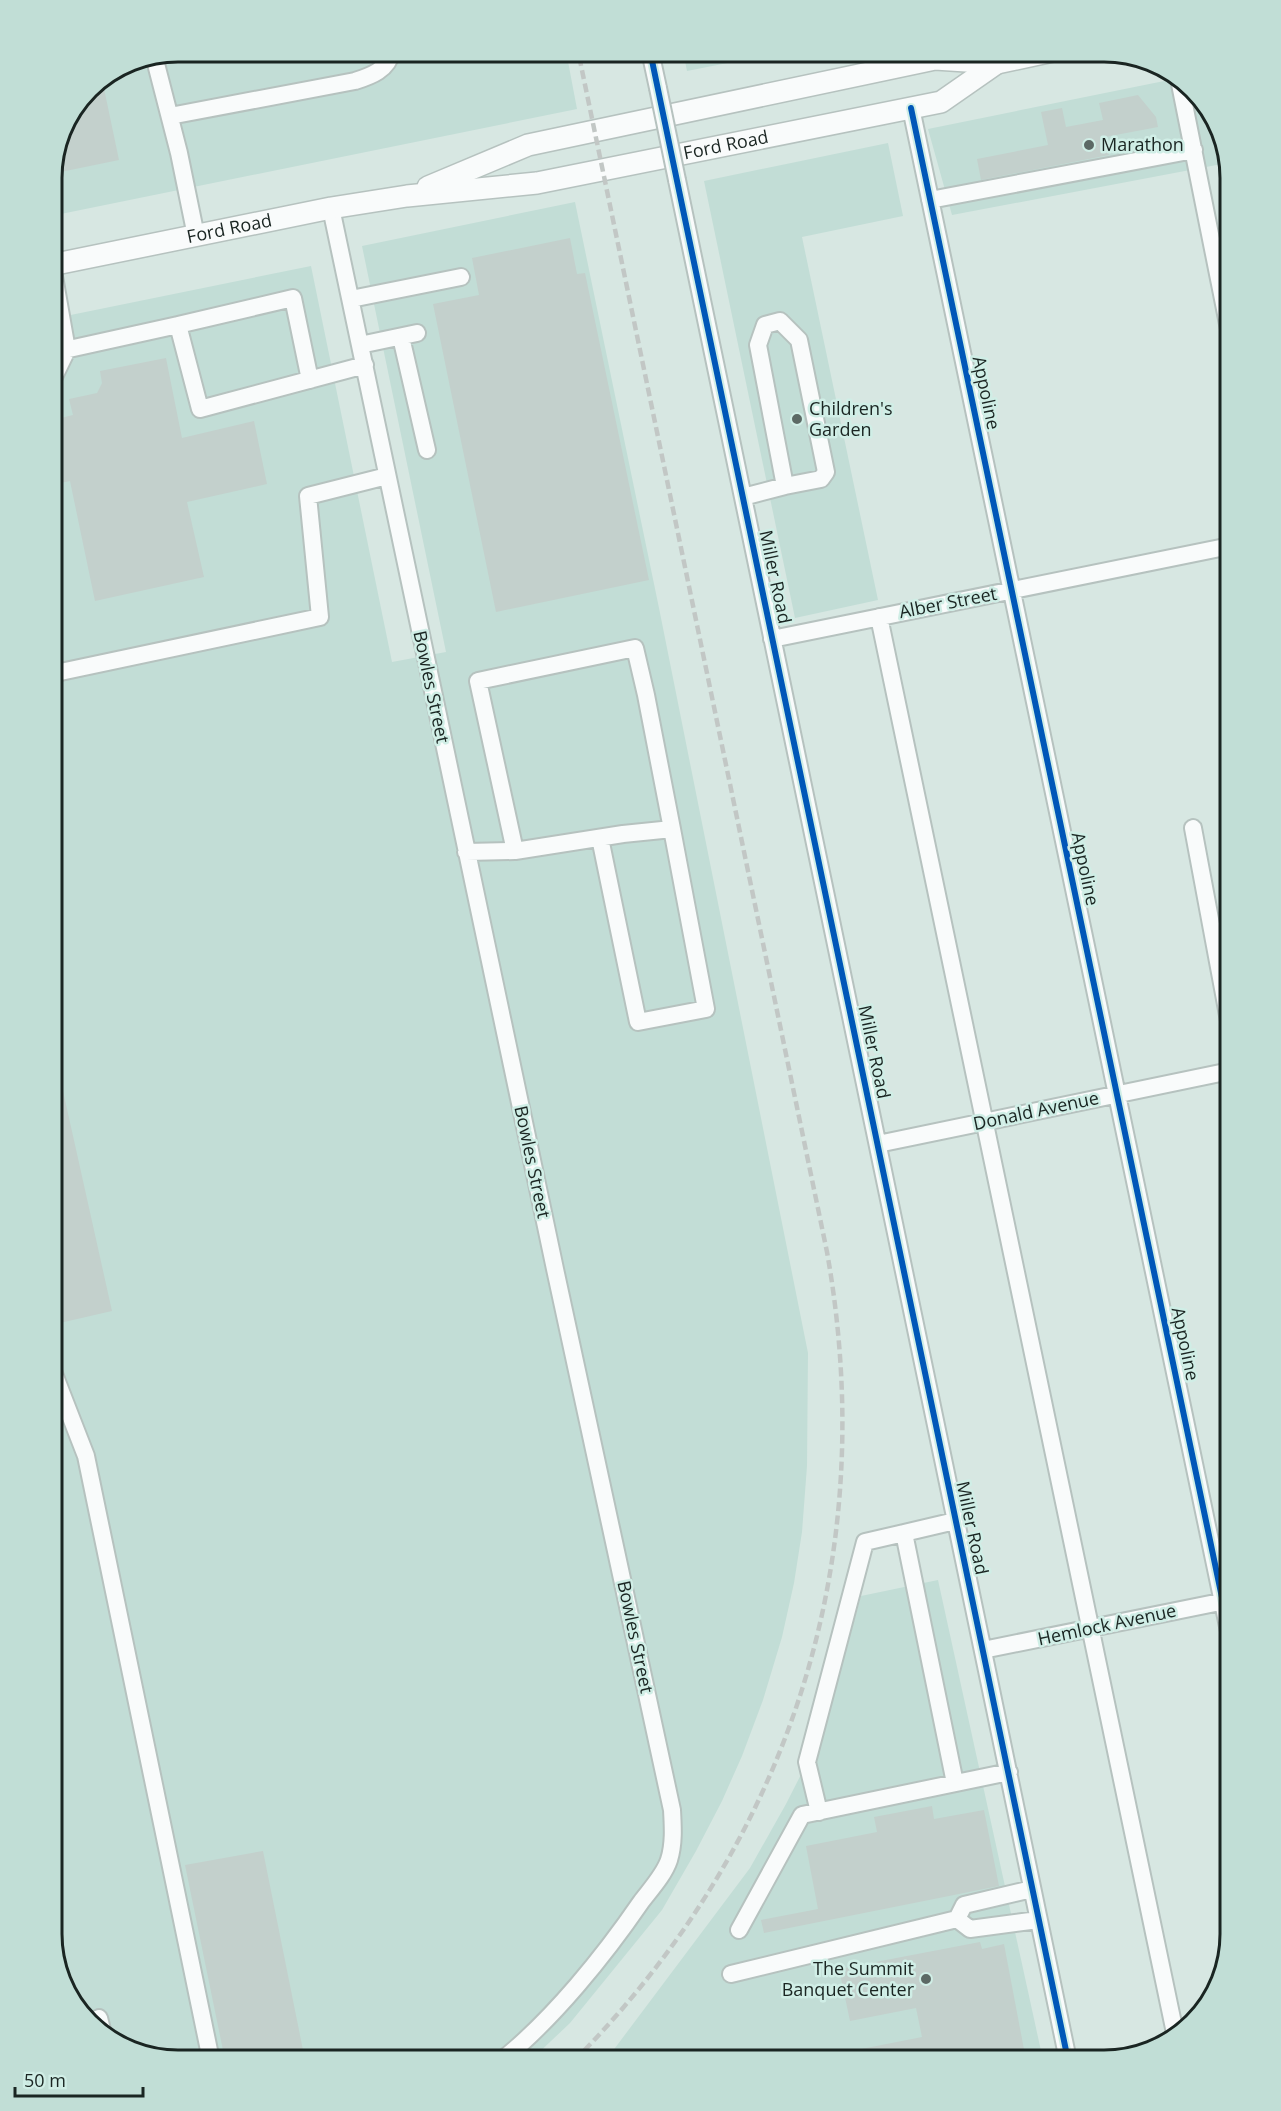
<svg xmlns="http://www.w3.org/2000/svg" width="1281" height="2111" font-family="'Open Sans',sans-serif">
	<rect width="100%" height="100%" fill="#d7e7e2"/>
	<!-- built -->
	<path fill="#c2ddd6" d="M177 51H566L577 109 51 216V169L61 129 88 88 129 60Z
		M683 51H788L687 71Z
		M1179 78 1217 122 1227 163 952 215 928 129Z
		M888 143 903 216 802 237 878 600 795 618 704 181Z
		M575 202 659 608 808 1353 807 1466 802 1532 794 1583 782 1637 763 1700 742 1756 722 1801 696 1851 662 1910 570 2023 531 2060H169L107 2039 64 1989 51 1934V319L311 266 392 662 446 652 362 246Z
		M938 1580 1043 2060H606L750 1868 786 1804 815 1747 840 1672 861 1596Z"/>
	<!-- building -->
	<path fill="#c3d0cc" d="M102 79 119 160 51 174 61 129 88 88Z
		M1138 95 1156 117 1158 127 1105 137 1109 155 981 180 977 159 1048 145 1041 112 1062 108 1066 127 1103 120 1099 103Z
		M570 238 577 274 585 273 649 580 496 612 433 304 479 295 472 258Z
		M166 358 182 438 254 421 267 484 187 502 204 577 95 601 70 481 51 485V426L62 424 61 418 73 415 69 399 97 393 102 383 100 371Z
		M57 1064 112 1311 51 1325V1065Z
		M932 1806 934 1819 984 1810 999 1886 764 1933 761 1920 818 1909 806 1846 877 1832 874 1817Z
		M263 1851 305 2060H225L185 1865Z
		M980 1942 982 1949 1004 1944 1026 2060H841V2053L922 2037 916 2008 850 2021 839 1969Z"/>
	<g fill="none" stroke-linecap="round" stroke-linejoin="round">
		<!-- minor casing -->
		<g stroke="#b6c2bf" stroke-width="20">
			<path id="minor" d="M650 51 658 88
				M154 56 179 153 196 236
				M1179 79 1230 334
				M911 108 1230 1636
				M170 116 355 81C371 76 388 70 392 51
				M677 180 1068 2060
				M930 200 1194 150
				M331 208 555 1269 672 1810C673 1827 674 1844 669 1860 664 1875 650 1890 641 1902 604 1956 553 2019 502 2060
				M351 299 461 277
				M780 321 799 340 826 472 821 479 785 486 758 345 765 325Z
				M178 325 293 298 310 380
				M401 337 427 450
				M360 345 417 333
				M51 353 178 325 200 409 365 365
				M51 383 67 350 52 265
				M743 497 785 486
				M879 617 1175 2033
				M772 639 1230 546
				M51 674 320 617 308 496 387 476
				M1193 828 1230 1026
				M600 838 638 1022 706 1009 672 829
				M466 852 515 851 623 834 672 829 646 695 635 648 478 681 515 851
				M878 1144 1230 1071
				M51 1366 86 1456 211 2060
				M904 1533 955 1521
				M983 1650 1230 1600
				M819 1812 807 1762 865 1542 904 1533 955 1783
				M957 1919 964 1905 1032 1889
				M957 1919 970 1929 1038 1920
				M739 1930 802 1815 1009 1772
				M731 1974 957 1919
				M99 2018 103 2034"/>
		</g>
		<!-- major casing -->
		<g stroke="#b6c2bf" stroke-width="24">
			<g id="major">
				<path d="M428 187 528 145 935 59 997 63 1053 51"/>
				<path id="s1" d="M51 265 331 208 407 196 537 183 941 102 997 63"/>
			</g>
		</g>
		<!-- minor -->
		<use href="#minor" stroke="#f9fbfb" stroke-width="16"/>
		<!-- major -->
		<use href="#major" stroke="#f9fbfb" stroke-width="21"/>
		<!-- rail -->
		<path stroke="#c2c7c5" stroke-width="4.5" stroke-dasharray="9 4.5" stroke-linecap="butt" d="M575 2060C792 1840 881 1556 827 1252L578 51"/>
		<!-- minor-bridge casing -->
		<g stroke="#b6c2bf" stroke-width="20" stroke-linecap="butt">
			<path id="minor-bridge" d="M658 88 677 180"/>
		</g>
		<!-- minor-bridge -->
		<use href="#minor-bridge" stroke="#f9fbfb" stroke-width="16"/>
		<!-- cycleway casing -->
		<g stroke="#d0eee6" stroke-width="10">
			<path id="cycleway" d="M650 51 1068 2060
				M911 108 1230 1636"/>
		</g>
		<!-- cycleway -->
		<use href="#cycleway" stroke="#0057b8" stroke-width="6"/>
	</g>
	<!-- markers -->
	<g fill="#5c6965" stroke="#d0eee6" stroke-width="2">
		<circle cx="1089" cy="145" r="6"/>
		<circle cx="797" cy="419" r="6"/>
		<circle cx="926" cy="1979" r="6"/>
	</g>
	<g text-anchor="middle" stroke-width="5" stroke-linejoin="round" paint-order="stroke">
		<!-- street labels -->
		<g font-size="18" fill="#1a2522" stroke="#d0eee6">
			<text dy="6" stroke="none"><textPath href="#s1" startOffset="686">Ford Road</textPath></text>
			<text dy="6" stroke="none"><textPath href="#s1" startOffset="182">Ford Road</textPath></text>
			<text transform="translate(986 393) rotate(78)" y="6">Appoline</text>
			<text transform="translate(775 577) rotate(78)" y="6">Miller Road</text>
			<text transform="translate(948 603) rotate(-11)" y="6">Alber Street</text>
			<text transform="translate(431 687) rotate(78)" y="6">Bowles Street</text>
			<text transform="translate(1085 869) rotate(78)" y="6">Appoline</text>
			<text transform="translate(874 1052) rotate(78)" y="6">Miller Road</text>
			<text transform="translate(1036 1111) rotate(-12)" y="6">Donald Avenue</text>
			<text transform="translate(532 1162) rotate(78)" y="6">Bowles Street</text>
			<text transform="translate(1185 1344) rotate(78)" y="6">Appoline</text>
			<text transform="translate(972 1528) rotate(78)" y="6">Miller Road</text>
			<text transform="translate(1107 1625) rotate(-12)" y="6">Hemlock Avenue</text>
			<text transform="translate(635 1637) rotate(78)" y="6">Bowles Street</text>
		</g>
		<!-- poi labels -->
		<g font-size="18" fill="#1a2522" stroke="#d0eee6" text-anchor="start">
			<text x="1101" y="151">Marathon</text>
			<text x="809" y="415">Children's<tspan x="809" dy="21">Garden</tspan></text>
			<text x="914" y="1975" text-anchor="end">The Summit<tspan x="914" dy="21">Banquet Center</tspan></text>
		</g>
	</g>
	<!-- crop -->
	<path d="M0 0H1281V2111H0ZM178 62H1104A116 116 0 0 1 1220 178V1934A116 116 0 0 1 1104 2050H178A116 116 0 0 1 62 1934V178A116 116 0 0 1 178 62Z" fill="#c1ded6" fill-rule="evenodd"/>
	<path fill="none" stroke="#1a2522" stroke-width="3" d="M178 62H1104A116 116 0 0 1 1220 178V1934A116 116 0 0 1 1104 2050H178A116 116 0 0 1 62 1934V178A116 116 0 0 1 178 62Z"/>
	<!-- scale -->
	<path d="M15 2087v9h128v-9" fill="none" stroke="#1a2522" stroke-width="3"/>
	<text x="24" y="2087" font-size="18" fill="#1a2522" stroke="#d0eee6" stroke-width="4.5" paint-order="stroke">50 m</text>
</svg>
